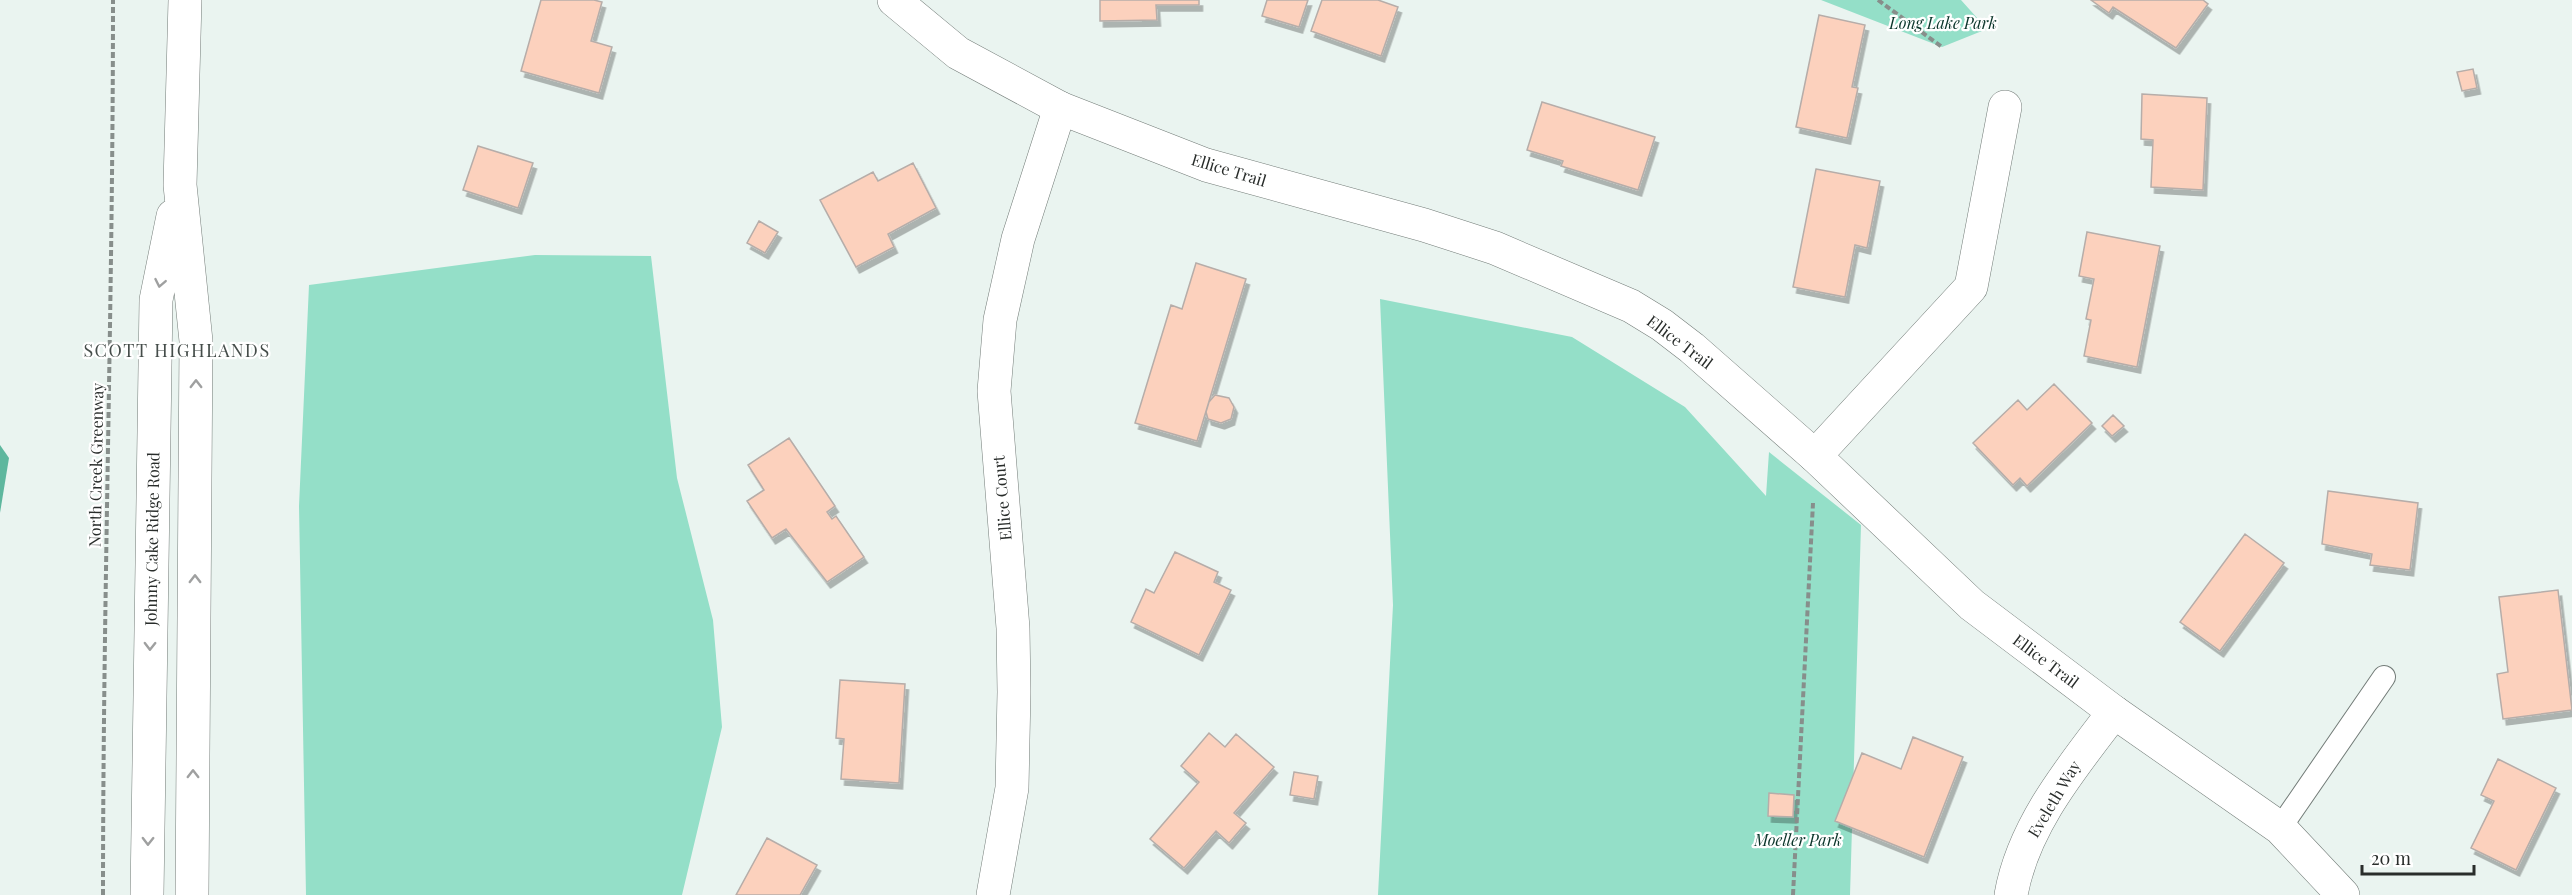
<svg xmlns="http://www.w3.org/2000/svg" width="2572" height="895" font-family="'Playfair Display',serif">
	<defs>
		<filter id="shadow"><feDropShadow dx="3.5" dy="6" stdDeviation="0" flood-color="#0004"/></filter>
	</defs>
	<rect width="100%" height="100%" fill="#eaf4f0"/>
	<!-- green -->
	<path fill="#94dfc8" d="M1821 0H1961L1987 29 1942 47Z
		M535 255 651 256 677 478 713 620 722 727 682 895H306L299 506 309 285Z
		M1380 299 1572 337 1685 407 1766 496 1769 452 1861 525 1850 895H1378L1393 605Z"/>
	<!-- water -->
	<path fill="#5eb79e" d="M0 445 9 458 0 513Z"/>
	<!-- building -->
	<path fill="#fcd1bd" stroke="#b6ada9" stroke-width="1.5" filter="url(#shadow)" d="M541 0H594L602 2 591 41 612 47 599 93 521 71Z
		M1100 0H1199V5H1156L1157 20 1100 21Z
		M1267 0H1308L1299 27 1262 16Z
		M1322 0H1378L1398 7 1381 56 1311 31Z
		M2091 0H2203L2208 4 2176 48 2113 7 2109 13Z
		M1819 15 1865 25 1852 87 1858 88 1847 138 1796 127Z
		M2473 69 2477 88 2462 91 2457 72Z
		M2142 94 2207 98 2203 190 2151 187 2153 140 2141 139Z
		M1542 102 1655 137 1638 190 1561 166 1563 161 1527 150Z
		M478 146 533 163 518 208 463 190Z
		M913 163 936 208 888 234 894 247 856 267 820 200 873 172 878 181Z
		M1816 169 1880 181 1867 248 1855 245 1845 297 1793 287Z
		M759 221 778 232 765 253 747 243Z
		M2087 232 2160 246 2137 367 2084 356 2091 320 2086 319 2094 279 2079 276Z
		M1196 263 1246 279 1197 441 1135 423 1171 305 1182 309Z
		M2054 384 2092 423 2027 486 2020 478 2013 485 1973 443 2018 400 2027 410Z
		M1215 395 1229 398 1234 407 1231 419 1221 423 1208 419 1206 412 1209 402Z
		M2113 415 2124 426 2112 436 2102 426Z
		M789 438 835 506 827 512 832 519 836 516 864 557 827 582 786 529 772 538 747 501 764 490 748 465Z
		M2328 491 2418 503 2410 570 2370 565 2372 554 2322 544Z
		M2245 534 2284 563 2220 651 2180 622Z
		M1175 552 1218 572 1214 582 1231 590 1199 655 1131 622 1146 589 1154 593Z
		M2558 590 2572 710 2503 719 2497 674 2508 672 2499 597Z
		M840 680 905 684 899 783 841 779 844 739 836 738Z
		M1209 733 1225 747 1236 734 1274 767 1234 813 1246 823 1229 843 1216 831 1184 868 1150 839 1199 782 1181 766Z
		M1913 737 1963 757 1924 857 1835 821 1862 753 1901 769Z
		M2498 759 2556 788 2516 870 2471 848 2494 801 2481 795Z
		M1294 772 1318 776 1314 799 1290 795Z
		M1769 793 1794 795 1793 817 1768 816Z
		M767 838 817 865 800 895H736Z"/>
	<g fill="none" stroke-linecap="round" stroke-linejoin="round">
		<!-- lane casing -->
		<g stroke="#737c78" stroke-width="24">
			<path id="lane" d="M2280 828 2384 677"/>
		</g>
		<!-- street casing -->
		<g stroke="#737c78" stroke-width="34">
			<path id="street" d="M1815 456 1971 287 2005 107
				M993 895 1012 788 1014 692 1013 628 994 391 1000 320 1018 239 1060 108
				M2011 895C2023 826 2072 767 2114 712"/>
		</g>
		<!-- secondary casing -->
		<g stroke="#737c78" stroke-width="34">
			<path id="secondary" d="M185 0 180 185 196 341 192 895
				M894 0 958 53 1060 108 1206 165 1424 225 1495 248 1631 306 1662 325 1692 348 1815 456 1972 605 2114 712 2280 828 2343 895
				M147 895 156 300 173 216"/>
		</g>
		<!-- path -->
		<path stroke="#878e8b" stroke-width="4" stroke-dasharray="6 3" stroke-linecap="butt" d="M1878 0 1942 47
			M103 895C103 597 113 298 113 0
			M1793 895 1813 503"/>
		<!-- lane -->
		<use href="#lane" stroke="#fff" stroke-width="22"/>
		<!-- street -->
		<use href="#street" stroke="#fff" stroke-width="33"/>
		<!-- secondary -->
		<use href="#secondary" stroke="#fff" stroke-width="33"/>
	</g>
	<!-- one-way arrows -->
	<defs><path id="oneway-chevron" d="M-2-3.5L2.5 0L-2 3.5" fill="none" stroke-width="1.6" stroke-linecap="round" stroke-linejoin="round" transform="scale(1.5)"/></defs>
	<g stroke="#9fa0a0">
		<use href="#oneway-chevron" transform="translate(160 283) rotate(101)"/>
		<use href="#oneway-chevron" transform="translate(196 384) rotate(-90)"/>
		<use href="#oneway-chevron" transform="translate(195 579) rotate(-90)"/>
		<use href="#oneway-chevron" transform="translate(150 646) rotate(91)"/>
		<use href="#oneway-chevron" transform="translate(193 774) rotate(-90)"/>
		<use href="#oneway-chevron" transform="translate(148 841) rotate(91)"/>
	</g>
	<g text-anchor="middle" stroke-width="4.5" stroke-linejoin="round" paint-order="stroke">
		<!-- park labels -->
		<g font-size="16" font-style="italic" fill="#093429" stroke="#fff">
			<text x="1943" y="29">Long Lake Park</text>
			<text x="1798" y="846">Moeller Park</text>
		</g>
		<!-- street labels -->
		<g font-size="16" fill="#292d2b" stroke="#fff">
			<text transform="translate(1229 170) rotate(17)" y="6">Ellice Trail</text>
			<text transform="translate(1680 342) rotate(37)" y="6">Ellice Trail</text>
			<text transform="translate(96 465) rotate(-89)" y="6">North Creek Greenway</text>
			<text transform="translate(1002 498) rotate(-95)" y="6">Ellice Court</text>
			<text transform="translate(152 539) rotate(-89)" y="6">Johnny Cake Ridge Road</text>
			<text transform="translate(2046 661) rotate(37)" y="6">Ellice Trail</text>
			<text transform="translate(2054 799) rotate(-59)" y="6">Eveleth Way</text>
		</g>
		<!-- neighbourhood labels -->
		<g font-size="18" letter-spacing="1.5" fill="#454d4a" stroke="#fff">
			<text x="177" y="357">SCOTT HIGHLANDS</text>
		</g>
	</g>
	<!-- scale -->
	<path d="M2362 865v9h112v-9" fill="none" stroke="#292d2b" stroke-width="3"/>
	<text x="2371" y="865" font-size="18" fill="#292d2b" stroke="#ffffff" stroke-width="4.5" paint-order="stroke">20 m</text>
</svg>
